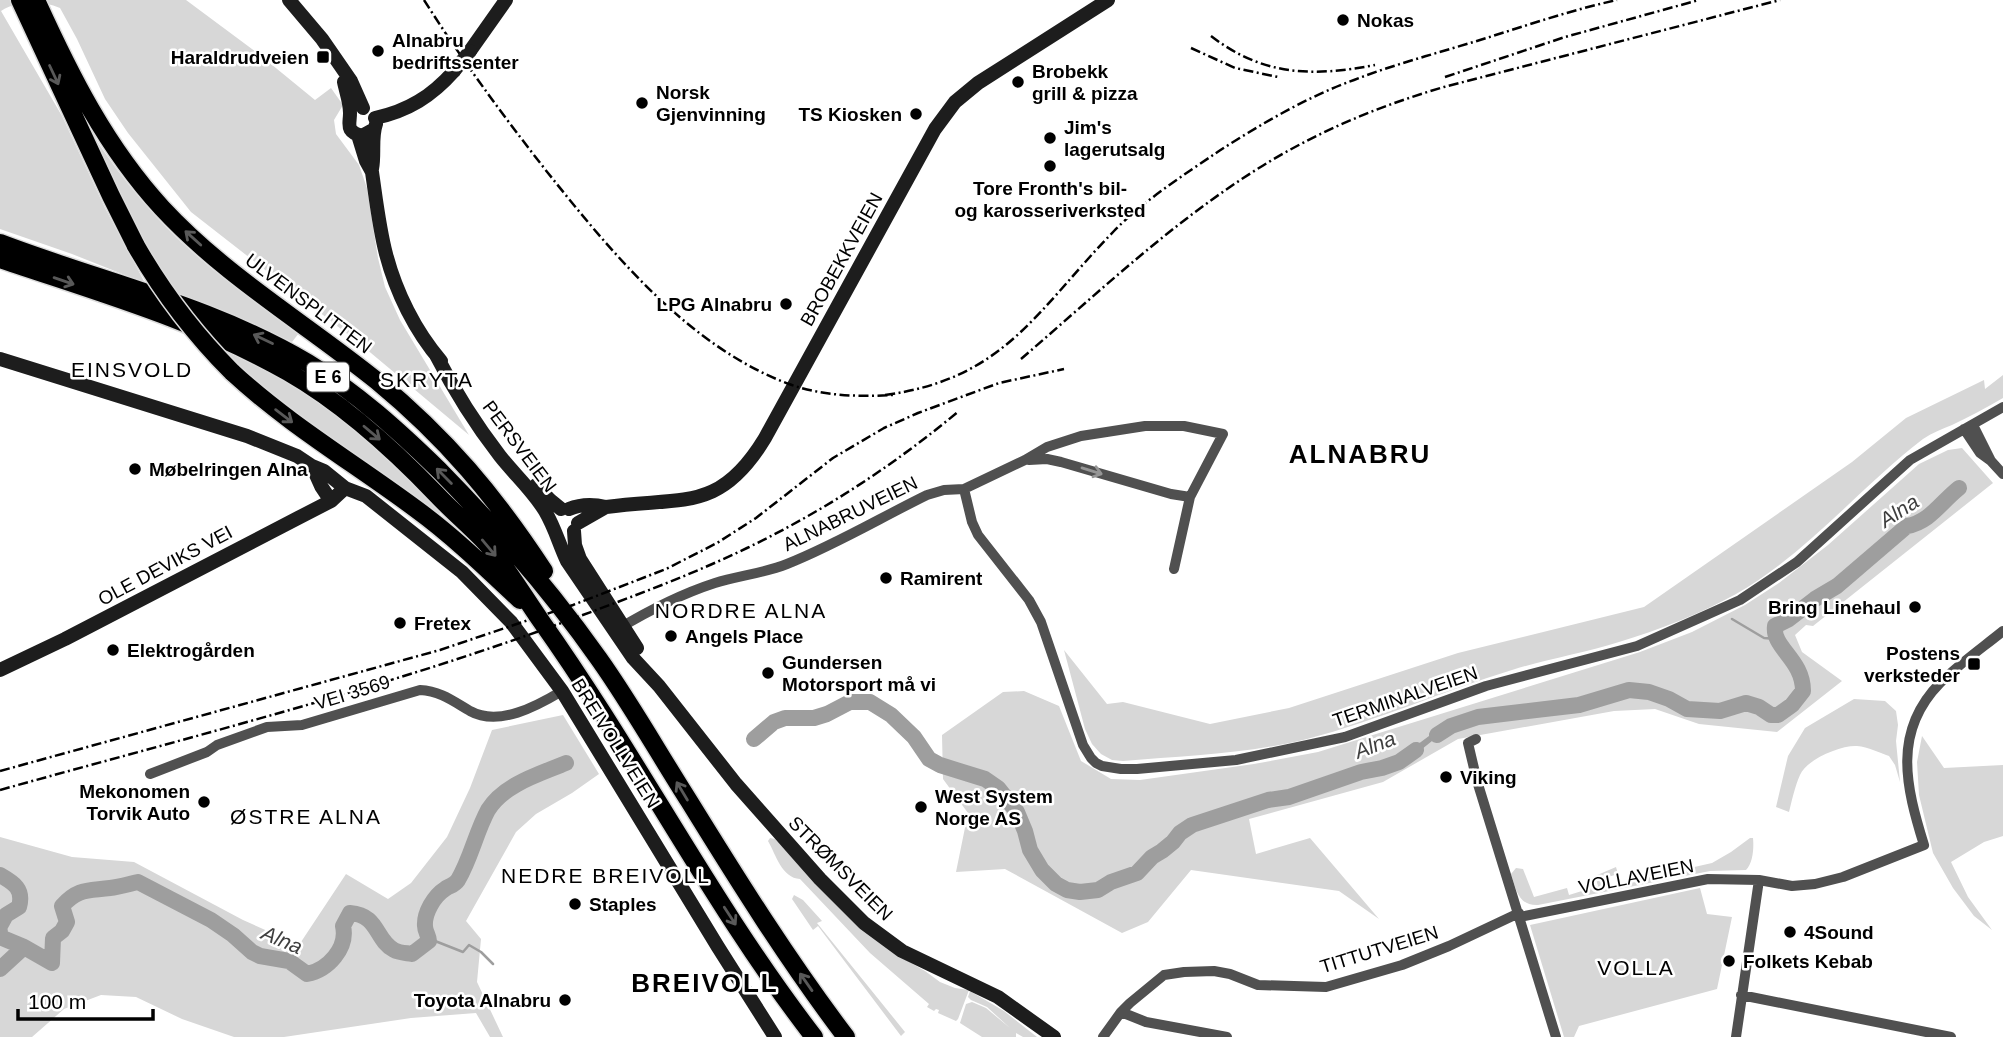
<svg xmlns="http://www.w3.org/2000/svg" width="2003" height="1037" font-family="Helvetica,sans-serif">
	<rect width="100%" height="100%" fill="#fff"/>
	<!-- green -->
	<path fill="#d7d7d7" d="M0 0H186L260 55 315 100 331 88 343 105 334 120 336 134 359 165 367 188 378 258 385 287 400 320 469 435 359 343 191 212 128 133 105 99 77 39 60 8C41 0 19 0 1 11L62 116 105 208 145 283 72 254 0 229Z
		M93 135C123 181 157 222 199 258 230 285 266 308 299 333L292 342 238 317 177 293 146 246 118 192Z
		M217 345C246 359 276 373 303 390 355 423 398 467 442 510L438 516C362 462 282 411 217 345Z
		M2003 375V398C1986 408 1969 417 1952 425 1942 429 1932 433 1923 439 1859 488 1808 553 1736 594 1700 614 1659 630 1619 642 1584 653 1547 659 1512 670 1443 691 1377 721 1307 739 1247 754 1185 756 1123 761L1112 760 1101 754 1092 744 1085 729 1064 650 1107 704 1123 702 1210 724 1289 708 1458 653 1644 607 1852 462 1906 418 1984 380 1985 389Z
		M1962 448 1993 483 1813 626 1806 625 1795 635 1802 652 1842 681 1777 732 1699 724 1655 709 1614 711 1458 739 1383 782 1249 819 1256 854 1310 838 1379 919 1339 891 1191 870 1148 922 1122 933 1005 869 956 872 968 813 943 779 942 735 1003 692 1024 691 1059 706 1081 761 1111 779 1140 780 1254 764 1318 752 1640 652 1692 632 1745 605 1779 583 1828 545 1919 464 1948 450Z
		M1854 699 1885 701 1896 711 1898 725 1896 741 1900 782 1895 765 1889 756C1880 753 1868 747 1857 746 1841 745 1807 759 1800 775 1795 786 1792 800 1789 812L1776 807 1788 756 1805 728Z
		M563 715 599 774 572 793 536 814 516 832 466 921 481 939 477 982 503 1037H490L476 1013 411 1018 284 1037H234L182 1019 136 997 101 995 64 1009 32 1037H0V837L72 857 134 862 243 920 299 945 346 874 388 899 411 883 447 837 470 788 492 730Z
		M1922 736 1944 768 2003 765V836L1984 842 1951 862 1968 897 1992 930 1974 916 1953 888 1933 853 1919 795 1917 762Z
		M770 838 775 839 820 887 892 952 925 971 940 982 955 988 969 990 958 1019 956 1021 938 1013 939 1010 936 1009 934 1011 927 1007 929 1004 870 953 800 879C782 878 776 855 768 841Z
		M1750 838H1753C1754 848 1753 863 1746 870L1710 871 1538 905C1518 906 1516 889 1511 874L1516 868 1523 869 1534 897 1567 888 1569 895 1598 886 1595 876 1616 867 1618 874 1608 877 1610 886 1712 863 1731 852Z
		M1700 888 1707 914 1732 917 1717 989 1579 1026 1574 1037H1564L1530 925Z
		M794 895 803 900 822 921 817 923 905 1032 901 1036 818 926 813 930 792 899Z
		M970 991 1004 1011 1037 1037H1023L1016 1033V1037H982L960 1023 966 1004 972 1002 986 1008 1010 1028 987 1007 971 1000 968 997Z"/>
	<!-- water -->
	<path fill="#9e9e9e" d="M1453 721 1456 728 1432 741 1401 766 1398 759 1429 736Z"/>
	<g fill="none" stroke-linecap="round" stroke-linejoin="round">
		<!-- stream -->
		<path stroke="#9e9e9e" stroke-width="2.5" d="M1732 619 1764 638 1777 639
			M430 939 463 952 469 945 481 952 493 964"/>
		<!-- river -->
		<path stroke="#9e9e9e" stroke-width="16" d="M1437 735 1451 726 1478 717 1579 705 1629 690 1649 692 1669 699 1687 709 1720 711 1746 703 1759 707 1771 715H1778L1792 705 1803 691C1803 659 1772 648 1775 626L1789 619 1815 599 1837 586 1907 526C1930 522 1941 502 1959 488
			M754 739 774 722 785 718H814L827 714 850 702H870L891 715 914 737 929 759 940 765 985 779 998 788 1017 812 1025 831 1030 850 1042 870 1056 884 1067 890 1080 892 1098 890 1111 882 1137 873 1152 857 1162 851 1173 842 1180 833 1192 825 1268 800 1289 797 1361 772 1382 768 1399 762 1416 750
			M0 875C14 883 24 889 19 907L6 915 0 926
			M0 932V937L24 947
			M0 969 24 947 52 963 53 938 62 931 67 922 62 906C78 888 88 891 110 888 119 887 129 884 138 882L211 920 233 935 252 952 260 956 289 961 307 974C328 970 348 948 343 926L350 913C379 915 375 940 394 950 399 953 407 953 412 954L429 941C429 936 425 932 425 926 424 913 434 896 445 889 450 885 454 886 458 880 471 858 476 832 488 810 504 784 540 774 566 763"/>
		<!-- highway casing -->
		<g stroke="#dbdbdb" stroke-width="21">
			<path id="highway" d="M20 0 111 196 136 246
				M36 0C70 75 106 147 162 208 225 276 305 323 377 381 446 438 495 496 544 571
				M0 243C105 283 210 305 308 363 356 392 399 431 439 470 497 529 551 591 599 659 631 704 659 754 689 801 739 882 789 962 846 1037
				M0 259C97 292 199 321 288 372 344 404 393 449 437 495 453 512 471 527 487 544 507 568 523 595 541 621 637 756 712 905 814 1037
				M232 372C288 424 354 463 416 509 453 536 486 568 520 600"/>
		</g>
		<!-- street -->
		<path stroke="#505050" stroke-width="10" d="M1973 425 1991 461
			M1964 429 1980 453 1991 461 2003 474
			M1029 460 1047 459 1061 462 1171 494 1190 497
			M964 489 972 522 978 535 1029 600 1041 622 1083 745 1091 758 1096 763 1102 766 1121 769H1137L1236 760 1345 737 1486 686 1637 646 1740 600 1797 562 1910 460 2003 407
			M618 629C648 611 681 594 715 583 738 576 764 573 787 564 835 545 880 518 927 495L944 490 964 489 1025 460 1047 447 1081 436 1145 426H1184L1223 434 1190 497 1174 569
			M1476 739 1468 743 1477 781 1556 1037
			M150 774 207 752 217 745 267 727 302 725 420 690C440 691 453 701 470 711 499 727 537 706 562 691
			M1520 917 1708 879 1759 880 1792 886 1815 884 1843 877 1924 845C1906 787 1892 732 1940 683 1959 664 1982 648 2003 631
			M1741 995 1951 1037
			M1121 1012 1146 1022 1227 1037
			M1103 1037 1121 1012 1130 1003 1164 975 1184 972 1214 971 1230 974 1258 985 1326 987 1402 965 1449 946 1519 913
			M1736 1037 1759 880"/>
		<!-- secondary -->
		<path stroke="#1d1d1d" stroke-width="14" d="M289 0 322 39 351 81 363 108
			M470 51 506 0
			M344 82C346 92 350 102 350 113 350 125 345 131 362 136L373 130
			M375 118C408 111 432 96 454 71
			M358 135 366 161 372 172C376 199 379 227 386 254 396 292 415 331 441 361
			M372 169C375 154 371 138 376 124
			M436 355C454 390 476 425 500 456 515 475 533 491 545 511 555 528 559 544 567 561L633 658 659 686 736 784 820 879 864 923 902 951 998 997 1054 1037
			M0 359 247 436 297 456 312 466 324 471 345 488 366 496 462 572 511 622 562 691 718 947 775 1037
			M312 466 321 486 331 501
			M536 485 550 500 561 509
			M569 509C581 504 593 504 606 507 682 496 719 514 765 438L935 129 955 102 978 83 1108 0
			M578 523 606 507
			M574 531 575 545 580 559 637 648
			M0 670 65 639 298 518 331 501 345 488"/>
		<!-- highway -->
		<use href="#highway" stroke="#000" stroke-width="18"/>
		<!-- rail -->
		<path stroke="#000" stroke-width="2.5" stroke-dasharray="10 3.5 2 3.5" stroke-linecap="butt" d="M424 0C462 60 504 117 548 173 612 253 689 347 789 384 822 396 858 397 893 395
			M1211 36C1263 76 1312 77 1375 65
			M1191 48 1235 68 1278 77
			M1445 77 1565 37 1699 0
			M1021 359C1105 287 1188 207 1286 152 1336 124 1389 103 1444 87L1780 0
			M885 395C1005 379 1037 310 1114 231 1142 202 1185 174 1219 151 1261 124 1307 97 1354 80 1395 64 1438 53 1480 40 1525 26 1571 10 1617 0
			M0 771 440 650 573 605 666 569 717 543 756 518 833 458 884 428 918 413 999 383 1064 369
			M0 790C186 738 375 691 556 625 620 601 685 578 747 548 824 511 894 465 959 411"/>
		<!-- highway-bridge casing -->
		<g stroke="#dbdbdb" stroke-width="21" stroke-linecap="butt">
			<path id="highway-bridge" d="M136 246C163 293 194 334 232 372"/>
		</g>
		<!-- secondary-bridge -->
		<path stroke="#1d1d1d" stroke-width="14" d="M454 71 470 51"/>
		<!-- highway-bridge -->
		<use href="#highway-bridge" stroke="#000" stroke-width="18"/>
	</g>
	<!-- one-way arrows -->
	<defs><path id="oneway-shaft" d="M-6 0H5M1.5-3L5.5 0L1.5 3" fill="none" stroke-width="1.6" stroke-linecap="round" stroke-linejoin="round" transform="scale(1.75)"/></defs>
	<g stroke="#595959">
		<use href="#oneway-shaft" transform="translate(54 75) rotate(65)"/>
		<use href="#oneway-shaft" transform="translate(193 238) rotate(-138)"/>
		<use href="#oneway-shaft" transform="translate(64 281) rotate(19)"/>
		<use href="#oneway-shaft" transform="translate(263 339) rotate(-154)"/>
		<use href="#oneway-shaft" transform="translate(284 416) rotate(37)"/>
		<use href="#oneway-shaft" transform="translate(372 433) rotate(40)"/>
		<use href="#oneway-shaft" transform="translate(444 476) rotate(-135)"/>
		<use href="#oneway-shaft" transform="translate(489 548) rotate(50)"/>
		<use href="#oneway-shaft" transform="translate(682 791) rotate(-121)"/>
		<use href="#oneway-shaft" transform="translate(730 916) rotate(57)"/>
		<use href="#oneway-shaft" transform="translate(806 982) rotate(-125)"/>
	</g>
	<use stroke="#969696" href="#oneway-shaft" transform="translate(1092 471) rotate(17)"/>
	<!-- markers -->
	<g fill="#000" stroke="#fff" stroke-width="2.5">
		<circle cx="1343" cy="20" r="7"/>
		<circle cx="378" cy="51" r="7"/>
		<rect x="316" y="50" width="14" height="14" rx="3.5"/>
		<circle cx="1018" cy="82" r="7"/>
		<circle cx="642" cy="103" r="7"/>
		<circle cx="916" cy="114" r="7"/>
		<circle cx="1050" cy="138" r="7"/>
		<circle cx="1050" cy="166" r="7"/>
		<circle cx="786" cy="304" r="7"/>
		<circle cx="135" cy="469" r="7"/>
		<circle cx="886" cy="578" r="7"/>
		<circle cx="1915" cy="607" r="7"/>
		<circle cx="400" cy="623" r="7"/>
		<circle cx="671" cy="636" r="7"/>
		<circle cx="113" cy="650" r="7"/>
		<rect x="1967" y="657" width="14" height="14" rx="3.5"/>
		<circle cx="768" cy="673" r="7"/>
		<circle cx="1446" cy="777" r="7"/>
		<circle cx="204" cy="802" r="7"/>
		<circle cx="921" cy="807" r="7"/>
		<circle cx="575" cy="904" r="7"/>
		<circle cx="1790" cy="932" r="7"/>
		<circle cx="1729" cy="961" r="7"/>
		<circle cx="565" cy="1000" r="7"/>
	</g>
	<g text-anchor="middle" stroke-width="5" stroke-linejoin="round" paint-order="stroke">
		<!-- shield labels -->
		<rect fill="#fff" stroke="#4c4c4c" stroke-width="2" x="307" y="362.5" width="42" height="29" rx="5"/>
		<g font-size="18" font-weight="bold" fill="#000">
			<text x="328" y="383">E 6</text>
		</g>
		<!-- poi labels -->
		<g font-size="19" font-weight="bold" fill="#000" stroke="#fff" text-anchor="start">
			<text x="1357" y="27">Nokas</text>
			<text x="392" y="47">Alnabru<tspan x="392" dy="22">bedriftssenter</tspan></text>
			<text x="309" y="64" text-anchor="end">Haraldrudveien</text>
			<text x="1032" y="78">Brobekk<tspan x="1032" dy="22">grill &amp; pizza</tspan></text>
			<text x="656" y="99">Norsk<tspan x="656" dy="22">Gjenvinning</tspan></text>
			<text x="902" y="121" text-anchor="end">TS Kiosken</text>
			<text x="1064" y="134">Jim's<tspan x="1064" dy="22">lagerutsalg</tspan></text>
			<text x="1050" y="195" text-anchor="middle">Tore Fronth's bil-<tspan x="1050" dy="22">og karosseriverksted</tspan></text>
			<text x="772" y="311" text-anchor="end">LPG Alnabru</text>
			<text x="149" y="476">Møbelringen Alna</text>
			<text x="900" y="585">Ramirent</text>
			<text x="1901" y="614" text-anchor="end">Bring Linehaul</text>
			<text x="414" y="630">Fretex</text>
			<text x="685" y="643">Angels Place</text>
			<text x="127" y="657">Elektrogården</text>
			<text x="1960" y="660" text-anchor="end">Postens<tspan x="1960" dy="22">verksteder</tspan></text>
			<text x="782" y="669">Gundersen<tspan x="782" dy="22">Motorsport må vi</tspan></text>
			<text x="1460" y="784">Viking</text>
			<text x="190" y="798" text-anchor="end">Mekonomen<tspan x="190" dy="22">Torvik Auto</tspan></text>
			<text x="935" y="803">West System<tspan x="935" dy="22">Norge AS</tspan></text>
			<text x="589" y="911">Staples</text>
			<text x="1804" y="939">4Sound</text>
			<text x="1743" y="968">Folkets Kebab</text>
			<text x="551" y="1007" text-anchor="end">Toyota Alnabru</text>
		</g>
		<!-- street labels -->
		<g font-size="19" fill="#000" stroke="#fff">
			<text transform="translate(841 259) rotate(-61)" y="7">BROBEKKVEIEN</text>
			<text transform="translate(309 303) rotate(37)" y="7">ULVENSPLITTEN</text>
			<text transform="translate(520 446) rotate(53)" y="7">PERSVEIEN</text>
			<text transform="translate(850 513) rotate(-26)" y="7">ALNABRUVEIEN</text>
			<text transform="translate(165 565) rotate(-28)" y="7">OLE DEVIKS VEI</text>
			<text transform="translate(352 692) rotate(-17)" y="7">VEI 3569</text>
			<text transform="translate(1405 696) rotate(-19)" y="7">TERMINALVEIEN</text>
			<text transform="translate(616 743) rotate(58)" y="7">BREIVOLLVEIEN</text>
			<text transform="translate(841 868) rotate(45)" y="7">STRØMSVEIEN</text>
			<text transform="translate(1636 876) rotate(-11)" y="7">VOLLAVEIEN</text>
			<text transform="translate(1379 949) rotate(-17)" y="7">TITTUTVEIEN</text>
		</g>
		<!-- neighbourhood labels -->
		<g font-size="21" letter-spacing="2" fill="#000" stroke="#fff">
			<text x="132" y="377">EINSVOLD</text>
			<text x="427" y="387">SKRYTA</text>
			<text x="741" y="618">NORDRE ALNA</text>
			<text x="306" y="824">ØSTRE ALNA</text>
			<text x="606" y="883">NEDRE BREIVOLL</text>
			<text x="1636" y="975">VOLLA</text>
		</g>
		<!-- water labels -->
		<g font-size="21" font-style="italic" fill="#3f3f3f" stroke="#fff">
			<text transform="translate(1899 511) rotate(-33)" y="7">Alna</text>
			<text transform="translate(1375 745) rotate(-21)" y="7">Alna</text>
			<text transform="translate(282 940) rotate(23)" y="7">Alna</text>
		</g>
		<!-- district labels -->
		<g font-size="26" font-weight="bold" letter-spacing="2" fill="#000" stroke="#fff">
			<text x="1360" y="463">ALNABRU</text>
			<text x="705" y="992">BREIVOLL</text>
		</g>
	</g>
	<!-- scale -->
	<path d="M18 1009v10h135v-10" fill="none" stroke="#000000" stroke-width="3.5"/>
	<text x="28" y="1009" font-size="21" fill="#000000" stroke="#ffffff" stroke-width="5" paint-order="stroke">100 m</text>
</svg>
